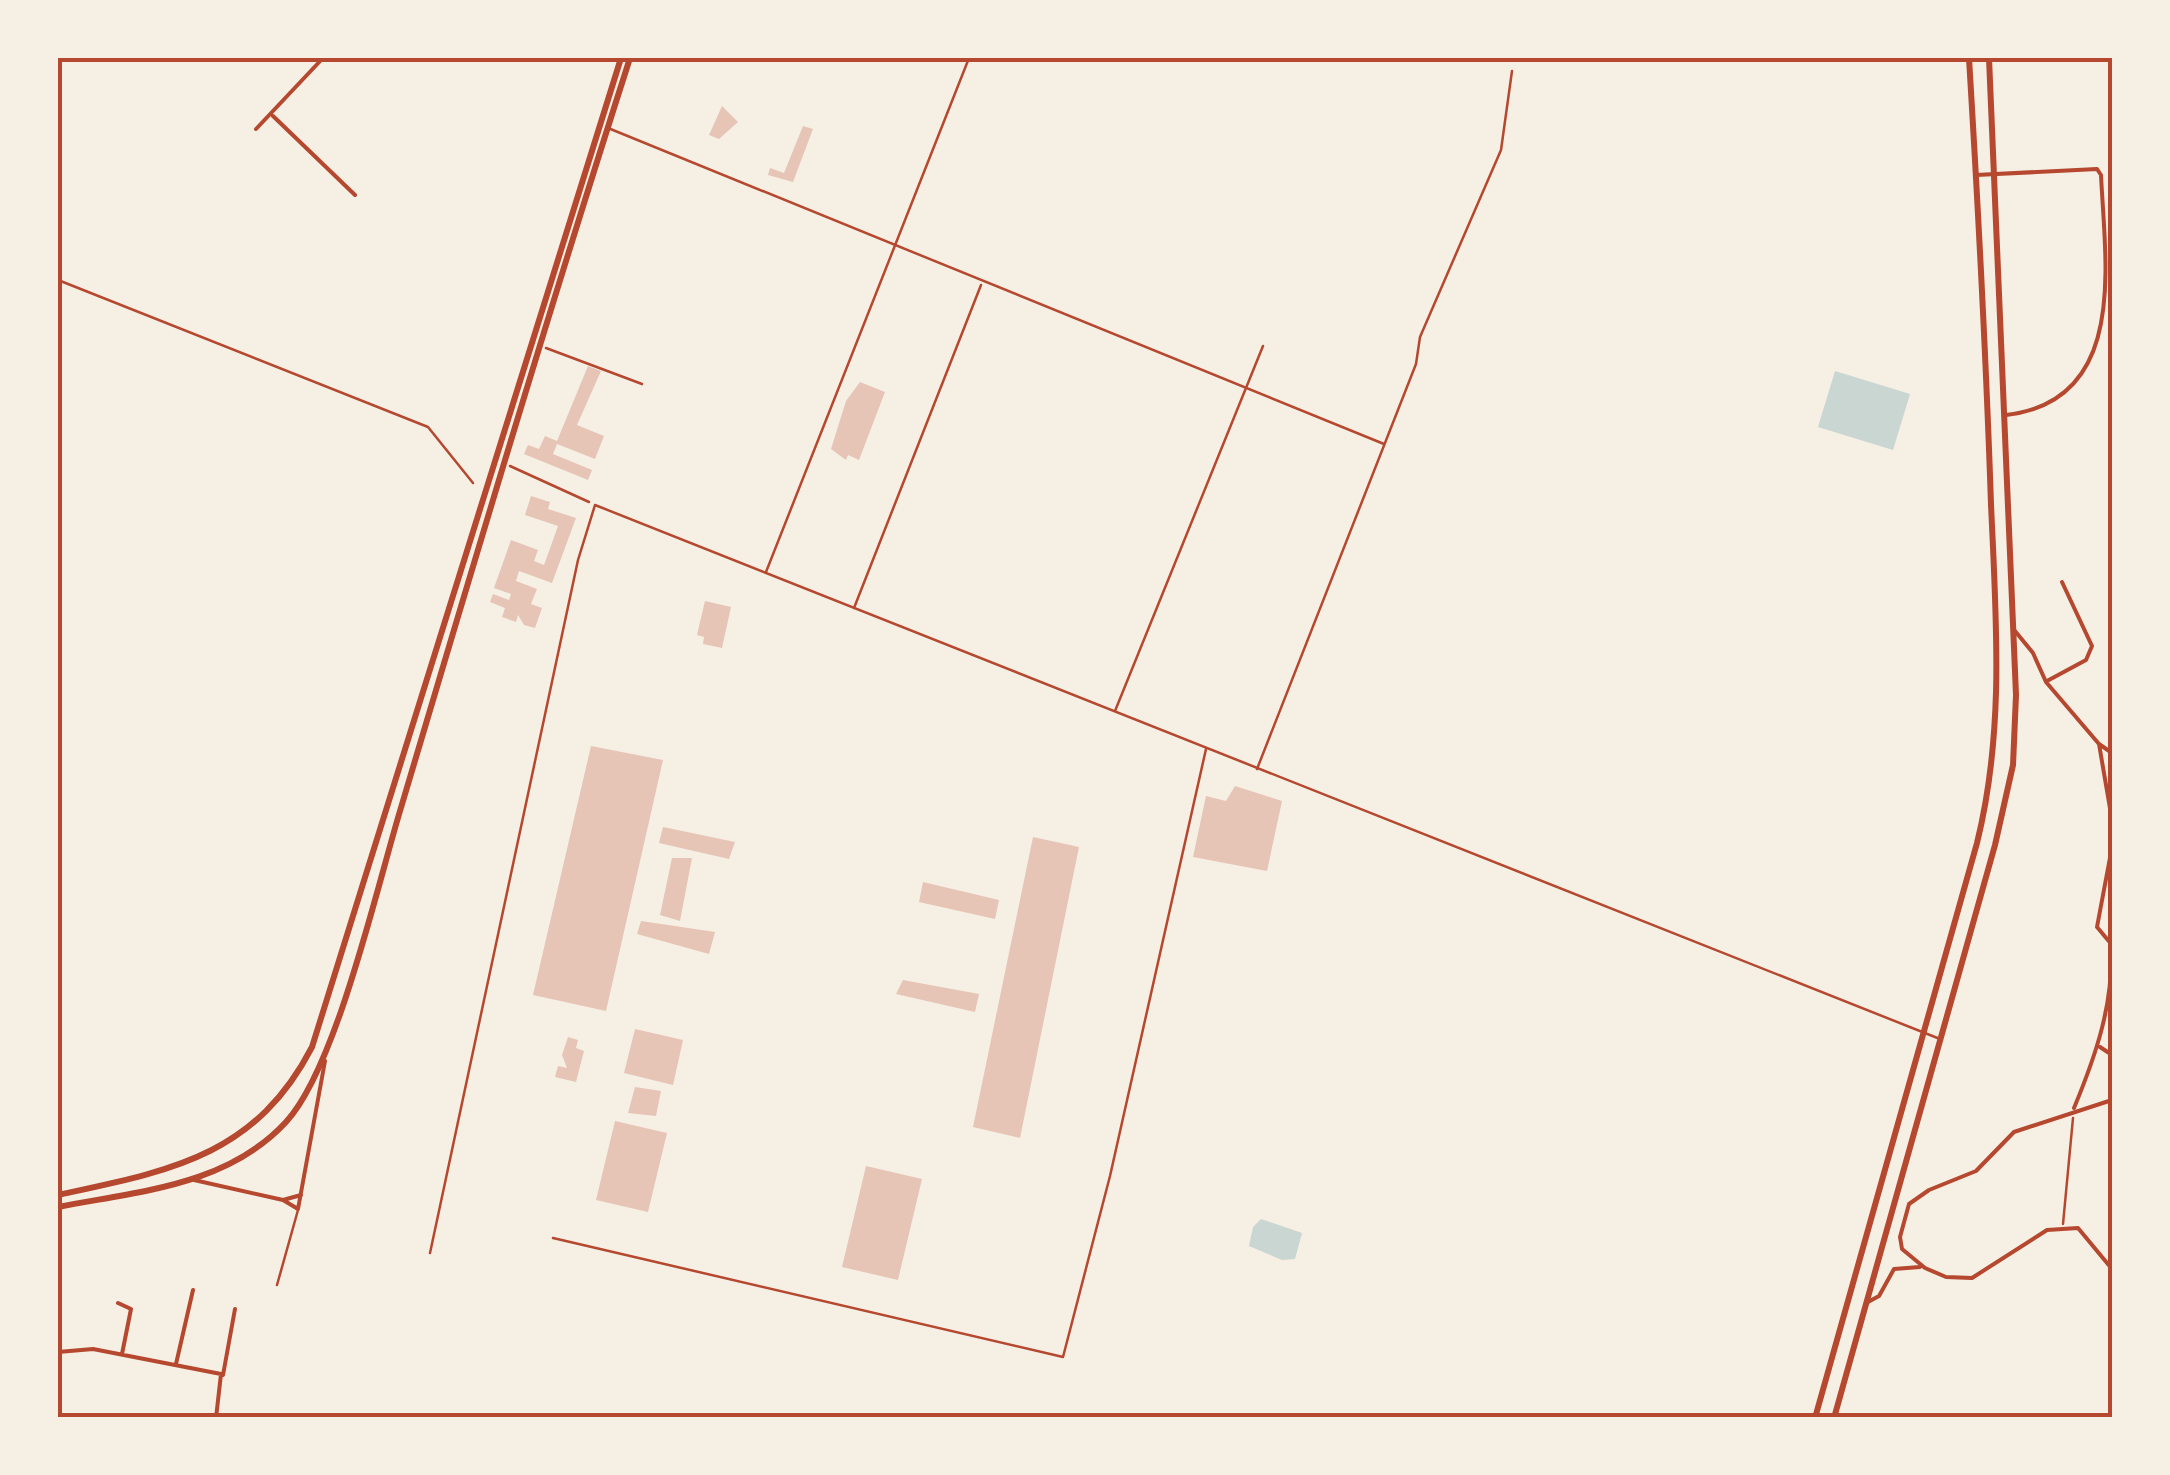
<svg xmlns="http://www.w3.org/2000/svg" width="2170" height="1475" font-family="'Alegreya Sans',sans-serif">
	<rect width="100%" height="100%" fill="#f6efe4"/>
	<!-- water -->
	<path fill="#c9d6d2" d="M1835 371 1910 394 1893 450 1818 427Z
		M1261 1219 1302 1233 1295 1259 1282 1260 1249 1246 1253 1227Z"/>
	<!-- building -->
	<path fill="#e6c5b7" d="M722 106 738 122 719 139 709 135Z
		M803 126 813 129 793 182 768 175 770 168 784 173Z
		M588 366 601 371 577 425 604 436 595 459 557 444 553 454 592 470 588 480 524 454 528 445 539 449 545 436 557 441Z
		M860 382 885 392 859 460 848 455 846 460 831 449 846 401Z
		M531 496 550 502 548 509 576 518 552 583 519 571 516 581 537 589 531 604 542 608 535 628 524 625 518 615 516 622 502 617 505 608 490 602 493 594 509 600 511 594 494 588 511 540 538 550 534 561 544 565 558 526 525 515Z
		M705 601 731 607 722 648 703 644 704 637 697 635Z
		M591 746 663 760 606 1011 533 995Z
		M1235 786 1282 801 1267 871 1193 857 1206 796 1226 801Z
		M663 827 735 842 729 859 659 843Z
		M1033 837 1079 847 1020 1138 973 1127Z
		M672 858H692L680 921 660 915Z
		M923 882 999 900 995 919 919 902Z
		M641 921 715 932 709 954 637 934Z
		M903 980 979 994 975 1012 896 994Z
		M635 1029 683 1040 673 1085 624 1073Z
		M568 1037 578 1040 576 1048 584 1051 576 1082 555 1077 558 1066 567 1068 562 1055Z
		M635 1087 661 1091 656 1116 628 1113Z
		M615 1121 667 1133 648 1212 596 1200Z
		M866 1166 922 1179 898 1280 842 1267Z"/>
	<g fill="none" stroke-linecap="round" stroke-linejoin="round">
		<!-- path -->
		<path stroke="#b5482f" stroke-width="2.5" d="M546 348 642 384
			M510 466 589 502
			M2063 1224 2073 1118"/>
		<!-- service -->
		<path stroke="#b5482f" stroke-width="2.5" d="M608 128 1384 444
			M58 280 428 427 473 483
			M766 572 969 58
			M854 608 981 285
			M1115 711 1263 346
			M1257 769 1416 364 1420 337 1501 150 1512 71
			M553 1238 1063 1357 1110 1176 1206 749
			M430 1253 578 560 595 505 1940 1039
			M277 1285 298 1210"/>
		<!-- pedestrian -->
		<path stroke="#b5482f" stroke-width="4" d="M273 116 355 195
			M256 129 323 58"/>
		<!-- minor -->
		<path stroke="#b5482f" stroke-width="4" d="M1976 175 2097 169 2101 175C2105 263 2129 401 2006 415
			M2015 631 2033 653 2046 682 2099 744 2112 820
			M2047 681 2086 660 2092 646 2062 582
			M2099 744 2112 753
			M2112 847 2097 927 2112 945
			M2100 1047 2112 1055
			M2112 1100 2014 1132 1976 1171 1929 1190 1909 1204 1900 1237 1902 1249 1925 1268 1946 1277 1972 1278 2047 1230 2078 1228 2112 1269
			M2074 1108C2096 1055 2114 1003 2111 945
			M194 1180 283 1200 298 1209 325 1061
			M283 1200 301 1195
			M1868 1302 1879 1296 1894 1269 1920 1267
			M118 1303 131 1309 122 1354
			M58 1352 93 1349 221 1374 216 1418
			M176 1364 193 1290
			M223 1375 235 1309"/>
		<!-- secondary -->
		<path stroke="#b5482f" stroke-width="6" d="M58 1195C169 1171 255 1157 312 1047L621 58
			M58 1207C139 1191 227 1186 286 1122 336 1068 377 887 400 811 475 559 550 307 630 58
			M1815 1418 1977 843C2005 730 1996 618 1991 504 1986 355 1978 206 1969 58
			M1834 1418 1995 845 2013 765 2016 695 1989 58"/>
	</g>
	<!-- border -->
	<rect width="2170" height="1475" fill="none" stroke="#f6efe4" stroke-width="120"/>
	<rect x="60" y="60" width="2050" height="1355" fill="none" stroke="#b5482f" stroke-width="4"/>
</svg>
